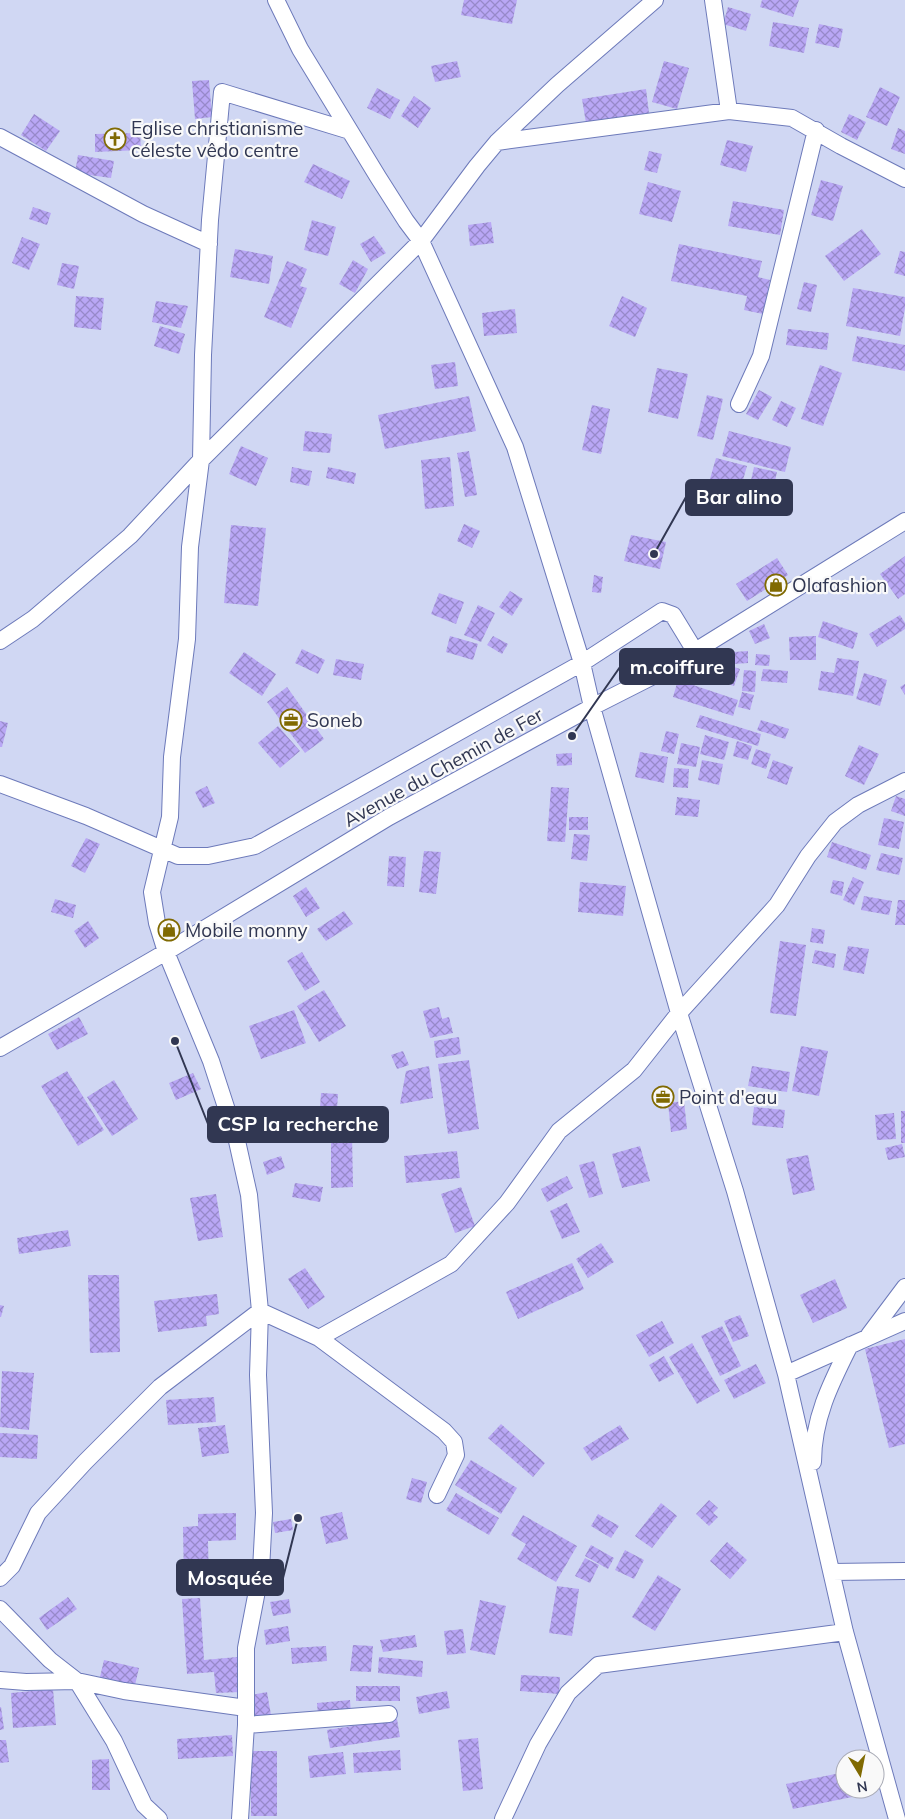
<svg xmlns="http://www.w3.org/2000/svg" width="905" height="1819" font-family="Mulish,sans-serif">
	<defs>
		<pattern id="building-cross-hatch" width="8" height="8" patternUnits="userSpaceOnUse" patternTransform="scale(1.25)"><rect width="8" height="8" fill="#b9a7f5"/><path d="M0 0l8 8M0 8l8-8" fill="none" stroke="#9789c9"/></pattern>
	</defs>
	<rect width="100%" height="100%" fill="#d0d7f3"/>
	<!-- building -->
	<path fill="url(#building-cross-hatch)" d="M464 0H517L512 24 461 15Z
		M762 0H799L793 17 760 7Z
		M728 7 751 14 746 31 723 24Z
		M773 22 809 28 804 53 769 46Z
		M819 24 843 29 839 48 815 43Z
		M457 61 461 77 435 82 431 66Z
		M664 61 689 68 677 109 652 102Z
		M209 80 212 117 195 119 192 81Z
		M880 87 900 97 887 126 866 117Z
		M377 88 400 100 390 119 367 108Z
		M646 89 649 113 586 123 582 99Z
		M414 96 431 108 418 128 401 116Z
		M34 114 60 131 46 151 21 135Z
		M849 114 866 122 857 140 841 132Z
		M898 128 905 131V154L891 149Z
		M140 133 141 150 95 152V134Z
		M727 140 753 146 746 172 720 165Z
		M649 151 662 154 657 173 644 170Z
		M78 155 114 161 111 178 75 173Z
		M313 164 350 181 342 199 304 182Z
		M821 180 843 186 833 221 811 215Z
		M648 182 681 191 672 222 639 214Z
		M733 201 784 210 780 235 728 226Z
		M33 207 51 213 47 225 29 219Z
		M312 220 336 227 328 256 304 250Z
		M491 222 494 243 470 246 468 225Z
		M862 229 881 254 844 281 825 256Z
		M374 236 386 253 371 262 360 244Z
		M22 237 40 244 29 270 12 263Z
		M679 244 762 261 758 277 770 280 763 314 744 310 747 296 671 281Z
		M235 249 273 256 269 284 230 277Z
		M900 251 905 252V276L894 273Z
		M353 260 368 269 355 293 339 284Z
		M287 261 307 269 300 286 307 288 291 328 264 317Z
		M62 263 79 266 74 289 57 285Z
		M804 282 817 285 811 312 797 309Z
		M853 288 905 297V308L900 336 846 326Z
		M76 296 104 298 101 330 74 327Z
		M622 296 647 308 635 337 609 326Z
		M156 301 188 306 181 328 152 322Z
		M515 309 517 333 484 336 482 313Z
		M160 326 185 334 179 354 154 346Z
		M788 329 829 333 827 350 786 345Z
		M857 336 905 345V371L852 361Z
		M455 362 458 386 435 389 431 365Z
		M820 365 842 373 823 426 801 419Z
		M657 368 688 374 678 419 648 412Z
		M759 390 772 397 758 420 746 414Z
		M707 395 723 399 713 440 697 436Z
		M469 396 476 431 385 449 378 415Z
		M781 401 796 408 787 427 772 420Z
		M592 405 610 409 601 454 582 450Z
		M305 431 332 434 330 453 303 451Z
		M729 431 791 447 785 472 722 456Z
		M241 446 268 458 256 486 229 474Z
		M469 451 477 495 465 497 457 453Z
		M450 457 454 506 425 509 421 460Z
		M716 458 747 466 739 494 708 486Z
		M292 467 312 471 309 486 290 482Z
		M328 467 356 473 354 484 326 478Z
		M754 467 777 472 770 503 747 498Z
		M464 524 480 531 472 548 457 541Z
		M231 525 266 528 258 606 224 603Z
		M631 535 666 542 660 569 624 561Z
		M905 556V594L898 599 880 574Z
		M777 558 788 575 747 601 736 584Z
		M594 575 603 577 601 593 592 592Z
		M510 591 523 599 512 616 499 607Z
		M439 593 464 602 456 624 431 614Z
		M478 605 495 613 481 642 464 635Z
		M900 615 905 623V629L877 647 869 634Z
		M823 621 858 633 853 649 818 637Z
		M764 624 770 638 755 644 749 631Z
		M450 636 478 644 473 660 446 652Z
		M493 636 508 644 502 654 487 645Z
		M816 636V660H790L789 637Z
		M302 649 325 660 318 674 295 663Z
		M748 651V663L734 664V652Z
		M244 652 276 674 262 696 229 673Z
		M756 654 770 655 769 666 755 665Z
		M837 658 859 661 853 696 818 690 821 671 834 673Z
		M336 659 364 664 361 680 333 675Z
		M716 661 740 669 734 686 710 679Z
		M763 669 788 671 787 683 761 681Z
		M744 670 756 671 755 692 742 691Z
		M864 673 887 680 880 706 856 699Z
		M678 680 738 700 733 716 673 697Z
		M905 684V695L900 687Z
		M287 687 324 739 305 753 267 702Z
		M742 692 754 695 750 710 738 707Z
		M700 715 761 734 758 746 696 727Z
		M761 720 789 729 785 739 757 730Z
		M0 721 8 723 2 747H0Z
		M278 726 300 751 280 768 258 743Z
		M666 731 679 734 674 754 661 751Z
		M705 735 729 742 724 760 700 754Z
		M737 741 752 746 748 760 733 756Z
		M681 743 700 747 696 767 677 764Z
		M859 745 879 754 864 785 845 776Z
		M756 749 771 754 766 769 751 764Z
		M640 752 668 757 664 783 635 777Z
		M572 753V765L557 766 556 754Z
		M702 760 723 764 719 785 698 780Z
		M773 760 793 767 787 785 767 778Z
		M674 768 689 769 688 788 673 787Z
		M207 786 215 803 203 808 195 792Z
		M551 787 569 788 565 842 547 841Z
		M896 796 905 799V816L891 811Z
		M677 797 700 800 698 817 675 815Z
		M569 817H588V830H569Z
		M884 818 904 822 899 849 878 845Z
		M574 834 590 835 587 861 571 859Z
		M86 838 100 844 85 873 71 866Z
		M832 842 871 855 866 870 827 857Z
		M424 851 441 852 436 894 419 892Z
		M881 853 903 858 899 875 876 870Z
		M389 856 406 857 404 887 387 886Z
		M853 877 864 882 854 905 843 900Z
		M833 880 844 882 842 896 830 893Z
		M580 882 626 886 623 916 578 912Z
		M306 887 320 908 306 917 293 896Z
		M864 896 892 901 889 915 861 910Z
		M55 899 76 905 73 918 51 912Z
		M898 900H905V925H895Z
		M344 911 353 924 326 941 317 929Z
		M88 921 99 938 85 948 74 931Z
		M812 928 825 930 823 944 810 942Z
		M780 941 806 945 796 1016 770 1013Z
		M848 946 869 949 864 974 843 970Z
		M815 950 836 954 834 968 812 963Z
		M302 952 320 982 305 991 287 961Z
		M324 990 346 1026 319 1042 297 1006Z
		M439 1007 442 1019 449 1017 453 1033 430 1038 423 1011Z
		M294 1010 306 1043 261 1059 249 1026Z
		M79 1017 88 1034 57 1050 48 1034Z
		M459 1037 461 1054 436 1058 434 1041Z
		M801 1046 828 1051 819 1096 792 1091Z
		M403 1051 409 1065 397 1069 391 1055Z
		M469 1060 479 1129 448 1134 438 1064Z
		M429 1066 433 1098 400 1104 406 1071Z
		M752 1066 790 1072 787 1092 748 1086Z
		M67 1071 104 1130 78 1146 41 1086Z
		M193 1073 201 1089 176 1100 169 1083Z
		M114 1080 138 1119 112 1136 87 1097Z
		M321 1093 338 1094 337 1109 320 1108Z
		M684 1101 687 1129 671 1132 668 1103Z
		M754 1107 785 1110 783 1128 752 1125Z
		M901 1111H905V1143H901Z
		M894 1113 896 1139 877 1140 875 1115Z
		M352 1135 353 1187 331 1188V1136Z
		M902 1144 905 1157 888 1160 885 1148Z
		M640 1146 650 1181 622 1188 612 1154Z
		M457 1151 460 1178 406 1183 404 1156Z
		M808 1155 815 1190 793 1195 786 1159Z
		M281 1156 285 1168 267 1175 263 1162Z
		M594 1161 603 1194 589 1198 579 1165Z
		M567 1176 573 1188 547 1202 541 1189Z
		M295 1183 323 1187 320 1202 292 1197Z
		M461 1187 475 1226 455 1233 441 1194Z
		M216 1194 223 1237 198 1241 190 1198Z
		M567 1203 580 1232 562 1239 550 1211Z
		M68 1230 71 1246 19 1254 17 1238Z
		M601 1243 614 1262 588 1278 576 1259Z
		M572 1263 584 1289 518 1319 506 1292Z
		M305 1268 325 1297 308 1309 288 1279Z
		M88 1275H119L120 1352 90 1353Z
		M835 1279 847 1308 813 1323 800 1295Z
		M217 1294 219 1314 206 1316 207 1326 158 1332 154 1301Z
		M0 1305 4 1306 1 1317H0Z
		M740 1315 749 1336 733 1342 724 1321Z
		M662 1321 674 1343 649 1357 636 1335Z
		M722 1326 741 1366 720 1376 701 1336Z
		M905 1339V1444L889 1448 865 1349Z
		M692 1343 720 1391 697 1404 669 1357Z
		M664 1356 674 1374 659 1382 649 1365Z
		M756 1364 766 1383 734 1399 724 1380Z
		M2 1371 34 1373 29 1430 0 1427Z
		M214 1397 216 1422 168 1425 166 1400Z
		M501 1424 545 1463 533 1477 488 1438Z
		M225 1425 229 1453 202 1457 198 1428Z
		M620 1425 629 1439 592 1461 583 1448Z
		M0 1433 38 1435 37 1459 0 1457Z
		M471 1460 517 1488 501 1514 455 1485Z
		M412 1478 427 1482 421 1503 406 1499Z
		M456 1493 499 1518 489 1535 446 1510Z
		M709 1500 718 1508 713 1513 718 1517 709 1526 696 1514Z
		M661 1503 677 1516 652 1548 635 1536Z
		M342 1512 348 1539 326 1544 320 1517Z
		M236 1513V1540L208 1541 209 1583 184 1584 183 1527 198 1526V1514Z
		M598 1514 619 1526 611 1538 591 1526Z
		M523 1515 577 1546 556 1582 517 1559 526 1544 511 1535Z
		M291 1519 293 1530 275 1533 273 1522Z
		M727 1542 747 1560 730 1579 710 1561Z
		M591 1545 614 1558 608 1569 585 1556Z
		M625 1550 644 1560 634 1579 615 1570Z
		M585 1558 599 1565 590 1583 575 1576Z
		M658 1575 681 1589 655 1631 632 1617Z
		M557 1586 579 1589 572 1636 549 1633Z
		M68 1597 77 1609 47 1630 39 1618Z
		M200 1598 204 1660 237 1657 240 1692 216 1693 214 1672 187 1674 182 1599Z
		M289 1599 291 1613 273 1616 270 1602Z
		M480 1600 506 1606 495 1655 470 1650Z
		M288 1626 290 1641 266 1645 264 1630Z
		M463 1629 466 1653 447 1655 444 1631Z
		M415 1635 417 1647 383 1652 380 1640Z
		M353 1645 373 1646 371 1672 350 1671Z
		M326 1646 327 1661 292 1664 291 1648Z
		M379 1657 423 1661 422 1677 378 1673Z
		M104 1660 139 1668 135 1685 100 1677Z
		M521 1675 560 1677 559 1694 520 1691Z
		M356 1686H400V1701H356Z
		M53 1689 56 1725 13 1728 11 1693Z
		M447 1691 450 1708 419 1714 416 1697Z
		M267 1692 271 1715 255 1718 251 1695Z
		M350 1700 351 1714 318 1716 317 1703Z
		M0 1707H1L4 1729 0 1730Z
		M397 1719 400 1737 330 1748 327 1730Z
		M232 1735 233 1756 178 1759 177 1739Z
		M478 1738 483 1789 463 1791 458 1740Z
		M0 1740H6L9 1762 0 1763Z
		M400 1750 401 1770 354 1773 353 1753Z
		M251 1751H277V1816H251Z
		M343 1752 346 1774 310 1778 308 1756Z
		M109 1759 110 1790H92V1760Z
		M845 1772V1789H865L867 1794 793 1809 786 1784Z"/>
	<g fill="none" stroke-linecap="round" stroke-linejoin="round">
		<!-- street casing -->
		<g stroke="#6d7aba" stroke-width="18">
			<path id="street" d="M276 0 300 49 378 177 406 221 421 241 515 447 582 663 592 707 679 1013 735 1191 786 1374 845 1632 897 1819
				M713 0 729 111
				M0 137 143 214 209 244
				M497 142 729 111 792 118 841 146 905 179
				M739 404 761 356 816 130
				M0 641 33 619 130 536 201 460 421 241 477 166 497 142 557 85 655 0
				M0 784 86 816 178 856H208L255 846 582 663 662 611 673 615 695 651
				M0 1048 166 952 389 817 592 707 663 671 905 521
				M869 1335 905 1287
				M319 1338 451 1264 507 1203 559 1131 634 1070 679 1013 777 905 808 856 835 822 858 805 905 781
				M786 1374 905 1321
				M813 1462C813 1418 831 1383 850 1345
				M832 1572 905 1571
				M0 1578 12 1566 38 1513 85 1462 160 1387 260 1311 319 1338 444 1431 454 1442 456 1455 437 1495
				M0 1609 50 1660 77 1681 114 1741 144 1805 159 1819
				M0 1680 26 1682 77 1681 124 1691 246 1708
				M246 1725 389 1714
				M240 1819 246 1725V1648L261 1570 264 1513 258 1375 260 1311 249 1195 237 1141 211 1061 166 952 157 923 152 892 170 817 172 757 187 639 190 547 201 460 203 355 210 220 222 92 350 131
				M503 1819 538 1744 568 1693 598 1665 845 1632"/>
		</g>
		<!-- street -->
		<use href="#street" stroke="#fff" stroke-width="16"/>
	</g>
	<!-- icons -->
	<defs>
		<g id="church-ring" transform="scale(1.125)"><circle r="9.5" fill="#f9f9f9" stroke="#806a02" stroke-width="1.5"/><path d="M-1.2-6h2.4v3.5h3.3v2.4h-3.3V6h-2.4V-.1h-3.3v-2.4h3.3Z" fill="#806a02"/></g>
		<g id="shop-ring" transform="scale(1.125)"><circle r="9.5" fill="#f9f9f9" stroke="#806a02" stroke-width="1.5"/><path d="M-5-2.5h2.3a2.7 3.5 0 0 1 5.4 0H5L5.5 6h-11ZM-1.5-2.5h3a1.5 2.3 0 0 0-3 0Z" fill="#806a02"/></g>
		<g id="office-ring" transform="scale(1.125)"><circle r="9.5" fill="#f9f9f9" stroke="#806a02" stroke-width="1.5"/><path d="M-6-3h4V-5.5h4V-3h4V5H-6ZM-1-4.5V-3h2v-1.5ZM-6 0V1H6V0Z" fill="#806a02"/></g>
	</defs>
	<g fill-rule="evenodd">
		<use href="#church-ring" x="115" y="139"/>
		<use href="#shop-ring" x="776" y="585"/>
		<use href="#office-ring" x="291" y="720"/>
		<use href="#shop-ring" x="169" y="930"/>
		<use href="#office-ring" x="663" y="1097"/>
	</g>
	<g text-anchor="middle" stroke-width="4.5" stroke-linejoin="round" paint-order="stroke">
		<!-- poi labels -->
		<g font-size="19" fill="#313752" stroke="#f9f9f9" text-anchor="start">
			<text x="131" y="135">Eglise christianisme<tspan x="131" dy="22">céleste vêdo centre</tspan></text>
			<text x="792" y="592">Olafashion</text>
			<text x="307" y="727">Soneb</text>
			<text x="185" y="937">Mobile monny</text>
			<text x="679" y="1104">Point d'eau</text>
		</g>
		<!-- street labels -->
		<g font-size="19" fill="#313752" stroke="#f9f9f9">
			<text transform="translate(443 767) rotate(-29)" y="7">Avenue du Chemin de Fer</text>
		</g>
	</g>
	<!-- callouts -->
	<path fill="none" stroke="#313752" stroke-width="2" d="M654 554L686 497M572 736L620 667M175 1041L208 1124M298 1518L283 1578"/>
	<g fill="#313752" stroke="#f9f9f9" stroke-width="2">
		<circle cx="654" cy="554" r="5"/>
		<circle cx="572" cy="736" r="5"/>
		<circle cx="175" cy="1041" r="5"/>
		<circle cx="298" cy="1518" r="5"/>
	</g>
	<g fill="#313752" stroke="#313752" stroke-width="2">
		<rect x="686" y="480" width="106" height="35" rx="5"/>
		<rect x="620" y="649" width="114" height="35" rx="5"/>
		<rect x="208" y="1107" width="180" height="35" rx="5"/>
		<rect x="177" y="1560" width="106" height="35" rx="5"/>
	</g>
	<g font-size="20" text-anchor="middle" font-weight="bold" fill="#fff">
		<text x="739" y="504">Bar alino</text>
		<text x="677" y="674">m.coiffure</text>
		<text x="298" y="1131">CSP la recherche</text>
		<text x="230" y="1585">Mosquée</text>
	</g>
	<!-- north arrow -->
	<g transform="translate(860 1774) rotate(170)"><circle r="24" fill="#f9f9f9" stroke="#a9abb6"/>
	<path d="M0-4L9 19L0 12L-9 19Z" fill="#806a02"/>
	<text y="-8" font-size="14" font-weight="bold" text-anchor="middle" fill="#313752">N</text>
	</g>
</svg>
